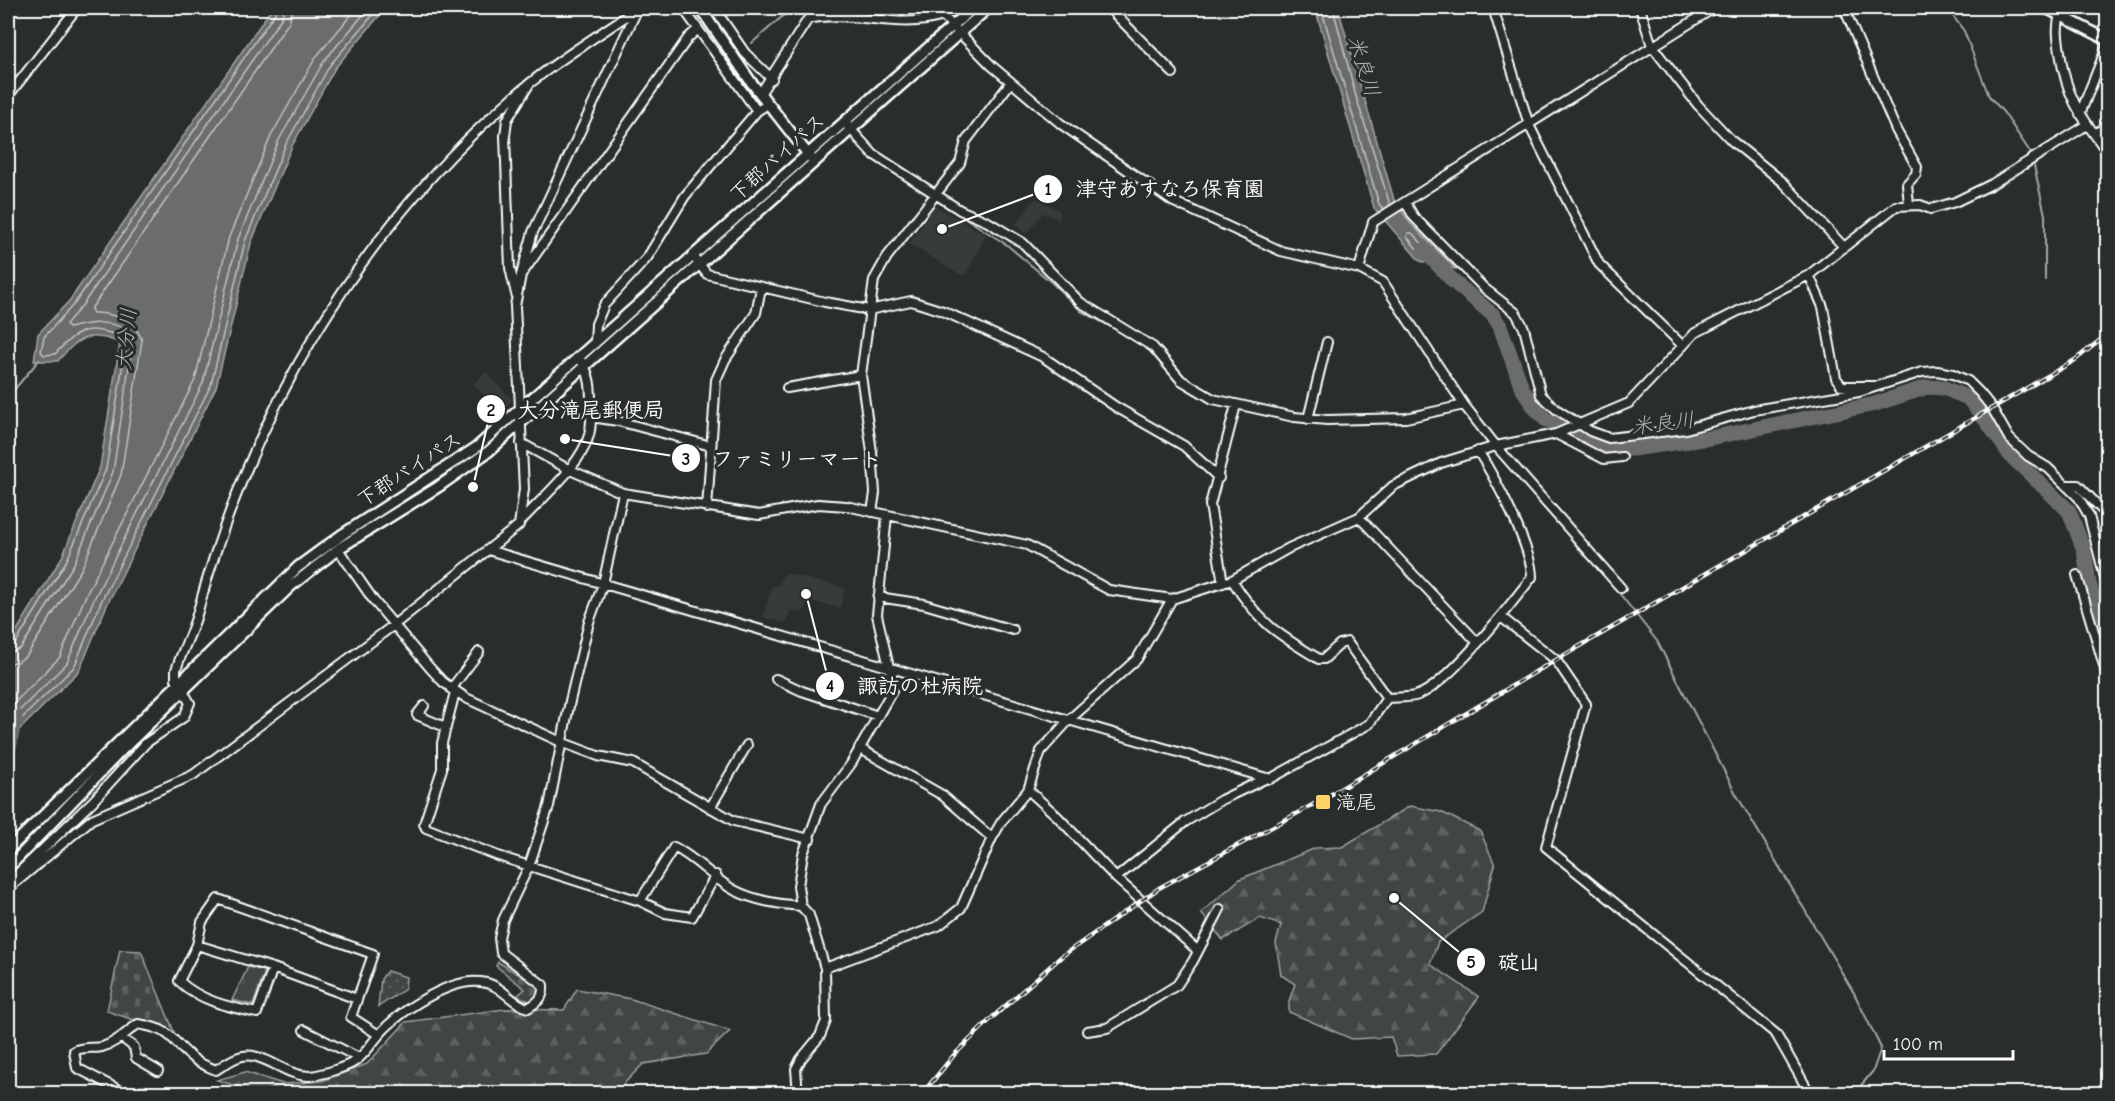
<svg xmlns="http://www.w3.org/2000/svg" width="2115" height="1101" font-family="'Comic Neue','Klee One',sans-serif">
	<defs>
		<pattern id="forest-firs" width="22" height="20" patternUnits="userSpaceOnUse" patternTransform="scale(1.5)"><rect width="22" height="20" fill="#414445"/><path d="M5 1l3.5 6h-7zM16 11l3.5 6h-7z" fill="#5e6061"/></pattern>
		<pattern id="cemetery-stones" width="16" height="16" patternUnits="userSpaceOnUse" patternTransform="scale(1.5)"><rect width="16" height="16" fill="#414445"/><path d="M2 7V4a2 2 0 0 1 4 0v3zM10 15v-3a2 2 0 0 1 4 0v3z" fill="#5e6061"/></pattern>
		<pattern id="park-tufts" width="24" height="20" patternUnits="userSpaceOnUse" patternTransform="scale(1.5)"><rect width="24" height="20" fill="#414445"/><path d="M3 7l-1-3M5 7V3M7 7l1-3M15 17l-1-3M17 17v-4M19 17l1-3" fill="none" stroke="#5e6061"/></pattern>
		<pattern id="garden-dots" width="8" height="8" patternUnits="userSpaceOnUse" patternTransform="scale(1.5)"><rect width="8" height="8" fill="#414445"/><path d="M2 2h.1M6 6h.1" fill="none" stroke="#5e6061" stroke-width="1.8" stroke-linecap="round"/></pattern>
	</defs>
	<rect width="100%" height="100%" fill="#2a2d2e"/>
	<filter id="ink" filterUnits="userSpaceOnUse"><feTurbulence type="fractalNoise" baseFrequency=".0167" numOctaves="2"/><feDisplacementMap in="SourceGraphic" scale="12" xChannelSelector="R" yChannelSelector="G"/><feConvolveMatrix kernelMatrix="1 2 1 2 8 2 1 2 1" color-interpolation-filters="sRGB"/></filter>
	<g filter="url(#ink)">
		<!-- built -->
		<path fill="#373a3b" d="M1036 198 1060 211V220L1043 213 1026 234 1016 224Z
			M935 206 986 235 967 272 962 276 909 244Z
			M486 372 513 400 500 411 473 384Z
			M784 573 845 588 840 608 808 601 803 613 791 610 785 623 763 617 772 586 779 585Z"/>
		<!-- forest -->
		<path fill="url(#forest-firs)" stroke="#a0a2a2" stroke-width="1.5" d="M1410 806 1441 812 1480 831 1495 865 1482 912 1438 942 1430 964 1479 997 1436 1054 1397 1056 1391 1037 1352 1039 1289 1012V1001L1295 984 1281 975 1276 943 1281 925 1260 918 1223 940 1201 913 1240 879 1316 848 1342 847Z
			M577 989 631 999 730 1031 706 1054 643 1064 615 1093 262 1094 217 1080 245 1072 283 1084 322 1081 367 1064 406 1022 505 1009 564 1010Z"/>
		<!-- cemetery -->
		<path fill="url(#cemetery-stones)" stroke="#a0a2a2" stroke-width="1.5" d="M120 950 141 951 175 1034 107 1011Z
			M498 962 537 985 539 994 531 1002 517 996 525 989 496 966Z"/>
		<!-- park -->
		<path fill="url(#park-tufts)" stroke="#a0a2a2" stroke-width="1.5" d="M248 967 265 971 253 1005 232 1000Z"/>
		<!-- garden -->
		<path fill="url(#garden-dots)" stroke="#a0a2a2" stroke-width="1.5" d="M387 971 406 977 405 989 378 1007 381 979Z"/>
		<!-- water -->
		<path fill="#6a6c6d" stroke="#a6a7a7" stroke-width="1.5" d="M272 8H386L335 68 292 146 251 243 216 387 107 605 79 671 8 741V645L62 557 100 467 120 343C89 330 78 337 58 361H34L38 334 70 300Z
			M1315 8H1338L1394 200 1410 223 1456 269 1420 261 1374 208Z"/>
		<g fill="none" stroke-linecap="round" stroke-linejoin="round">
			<!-- shore -->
			<path stroke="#c3c4c5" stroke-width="1.5" d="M1321 8 1379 204 1383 209
				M1333 8 1355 93 1390 205
				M1408 233H1412L1429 251V255H1422L1407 237Z
				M8 647 15 644 67 560 106 469 126 345 122 337C88 324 79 328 55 354L44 355 41 352 44 337 75 303 275 13 277 8
				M8 654 21 648 74 564 113 472 133 340C121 316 89 323 69 328L66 324 81 307 282 17 284 8
				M8 663 18 662 27 655 82 568 121 475 142 340C136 321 111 312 93 313L91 309 289 22 293 8
				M8 709 60 657 86 595 195 380 229 237 271 136 316 57 357 8
				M8 722 67 663 94 599 203 383 238 239 279 140 324 61 369 8
				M8 732 74 667 101 602 211 385 245 241 286 144 330 65 379 8"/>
			<!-- stream -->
			<path stroke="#a6a7a7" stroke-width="2" d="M1947 8 1964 31 1989 96 2004 113 2032 155
				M752 43 792 8
				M855 143 868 157 888 168
				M2033 161 2045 215V280
				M936 199 1007 245 1051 282 1081 311 1125 334
				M1138 342 1150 351
				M8 397 39 360
				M1561 526 1582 553 1597 566
				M1605 575 1657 641 1736 794 1854 993 1881 1048 1873 1071 1854 1094"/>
			<!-- river -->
			<path stroke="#6a6c6d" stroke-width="15" d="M1424 250 1454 282 1493 315 1500 326 1522 388 1535 408 1546 420 1568 426 1582 438 1605 449H1632L1710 438 1875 404 1927 387 1944 388 1968 398 1988 423 2010 455 2069 511 2084 550 2089 583 2108 651
				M8 753 15 717"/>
			<!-- minor casing -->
			<g stroke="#fff" stroke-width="12">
				<path id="minor" d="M683 8 757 111 768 104
					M714 8 745 53 772 79
					M1109 8 1173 73
					M1493 8 1529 125 1599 264 1683 346
					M1640 8 1652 46 1698 105 1732 141 1783 182 1844 247
					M1844 8 1896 130 1917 167 1916 174 1907 184 1909 204
					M2060 15C2056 28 2058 38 2060 52 2066 98 2081 116 2108 153
					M760 94 808 19C853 9 898 31 943 16L992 66 1061 124 1172 201 1281 251 1359 269 1383 282 1464 405 1496 446 1621 588
					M8 96 77 8
					M2080 114 2108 44
					M844 122 873 154 960 210 988 222 1023 243 1080 302 1153 347 1181 380 1213 399 1294 417 1327 420 1406 418 1464 405
					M2094 134 2108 126
					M1405 202 1414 217 1484 288 1516 313 1524 328 1541 395 1556 409 1590 431 1609 438 1686 429 1754 410 1859 392 1922 372 1937 371 1953 374 1968 381 1980 393 1992 408 2009 438 2028 456 2048 468 2079 498 2089 516 2108 590
					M693 256 707 274 825 302 869 310 911 301 943 311 1043 357 1116 407 1184 446 1219 478
					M1359 269 1373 222 1714 8
					M524 271 688 38 698 29
					M1809 275 1823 307 1836 378 1842 386H1876
					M516 294 510 268 505 136 507 120 528 86
					M595 343 596 324 604 305 647 258 685 196 757 111
					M787 388 861 375
					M591 417 618 421 711 446
					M1308 419 1327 342
					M1556 434 1604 459 1622 457
					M521 443 568 469 623 493 759 515 818 504 846 506 1027 545 1109 590 1172 599 1232 580 1289 548 1359 517 1393 486 1441 463 1496 446 1556 434 1629 403 1695 333 1809 275 1896 206 1920 205 1931 209 1955 202 1992 184 2087 125
					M2068 485H2078L2108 516
					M707 508 716 380 725 360 756 313 761 288
					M872 512 875 493 872 452 861 375 874 280 887 257 960 163 966 141 1011 82
					M1359 517 1478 643
					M523 519C543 497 582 464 589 435 592 425 591 413 591 402 591 387 590 375 582 362
					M338 549 374 601 430 668 443 682 466 698 561 742 598 756 633 763 734 821 810 839
					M488 550 1270 779 1369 724 1387 698C1396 697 1407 698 1415 696 1445 689 1512 603 1532 577 1532 547 1495 478 1478 451
					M2077 575 2108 679
					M1232 580C1259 623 1277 634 1319 659H1324L1340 644 1347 642 1387 698
					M1223 583 1210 505 1236 405
					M878 597 924 604 1013 630
					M1501 617 1556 660 1586 704 1546 847 1776 1034 1810 1094
					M776 679 802 691 878 716
					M451 689 479 652
					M455 692 442 743V769L424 824 426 828 498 856 640 901 674 847C697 859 714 879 734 890 753 900 780 905 801 906
					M424 706 417 715 445 727
					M859 748 942 795 992 838
					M1028 790 1057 816 1116 878 1198 951
					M710 808 747 745
					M1116 878 1185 822 1221 800 1267 778
					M11 880 93 801 146 743 184 717 190 703 176 679V670C182 650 193 631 198 611 251 415 357 234 510 100 549 65 595 38 638 8
					M8 889 92 819 193 775 395 624 519 525 524 489 515 306 521 275 533 232 638 8
					M640 901 665 913 692 917 716 875
					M197 945 273 968 357 999
					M273 968 257 1013C229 1007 200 1001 179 981L197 945 202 922 218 899 373 954 351 1017 379 1035
					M825 968 938 926 961 908 992 838 1002 821 1028 790 1041 751 1069 720 1137 659 1172 599
					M304 1030 359 1058
					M1087 1031 1107 1028 1177 985 1193 961 1220 909
					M122 1038 134 1047 136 1058 158 1071
					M127 1094 77 1068 74 1051C85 1046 91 1049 102 1047 117 1043 126 1032 138 1024 175 1030 169 1040 194 1059 200 1064 209 1067 216 1070 222 1066 229 1061 236 1058 261 1047 284 1077 310 1076 321 1075 344 1068 354 1062 365 1055 370 1045 378 1036 398 1012 449 978 481 982 502 984 510 1003 528 1008 538 1002 544 998 543 985L501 953 499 938 503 920 529 866 549 806 570 701 589 622 603 584 623 493
					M785 1094 797 1091
					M798 1094 796 1069 801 1059 820 1036 826 1021 825 968 809 915 801 906 798 886 803 854 821 804 851 764 892 691V680L877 615 887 515"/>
			</g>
			<!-- tertiary casing -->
			<g stroke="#fff" stroke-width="14">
				<path id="tertiary" d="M700 8 751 82 811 158
					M2046 8 2108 40
					M8 850 298 567 343 534 477 447 973 8
					M8 868 121 751 291 586 341 547 438 487 489 451 988 8"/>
			</g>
			<!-- minor -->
			<use href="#minor" stroke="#2a2d2e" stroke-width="8"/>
			<!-- tertiary -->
			<use href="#tertiary" stroke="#2a2d2e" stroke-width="9"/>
			<!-- rail casing -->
			<g stroke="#fff" stroke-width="4.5">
				<path id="rail" d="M922 1094 954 1055 993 1017 1062 956 1159 888 1320 801 1537 671 2020 392 2075 360 2108 334"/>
			</g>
			<!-- rail -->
			<use href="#rail" stroke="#2a2d2e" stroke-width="2" stroke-dasharray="7" stroke-linecap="butt"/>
		</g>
	</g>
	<!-- markers -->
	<rect fill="#ffd166" stroke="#2a2d2e" stroke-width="2" x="1315" y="794" width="16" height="16" rx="3"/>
	<g text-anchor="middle" stroke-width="6" stroke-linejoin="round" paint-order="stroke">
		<!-- street labels -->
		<g font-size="20" fill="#fff" stroke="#2a2d2e">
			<text transform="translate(777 157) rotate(-42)" y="7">下郡バイパス</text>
			<text transform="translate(409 469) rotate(-33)" y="7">下郡バイパス</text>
		</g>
		<!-- poi labels -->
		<g font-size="20" fill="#fff" stroke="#2a2d2e" text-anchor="start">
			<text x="1336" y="809">滝尾</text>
		</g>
		<!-- water labels -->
		<g font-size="21" font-style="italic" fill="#b4b6b6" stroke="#2a2d2e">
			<text transform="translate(1364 66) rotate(73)" y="7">米良川</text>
			<text transform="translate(126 339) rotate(-85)" y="7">大分川</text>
			<text transform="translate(1663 423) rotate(-7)" y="7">米良川</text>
		</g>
	</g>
	<!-- callouts -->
	<path fill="none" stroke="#fff" stroke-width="2" d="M942 229L1048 189M473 487L491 409M565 439L686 458M806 594L830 686M1394 898L1471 962"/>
	<g fill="#fff" stroke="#2a2d2e" stroke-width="2">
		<circle cx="942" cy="229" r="6"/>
		<circle cx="473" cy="487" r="6"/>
		<circle cx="565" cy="439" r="6"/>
		<circle cx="806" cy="594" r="6"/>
		<circle cx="1394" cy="898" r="6"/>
		<circle cx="1048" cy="189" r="15"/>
		<circle cx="491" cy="409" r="15"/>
		<circle cx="686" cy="458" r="15"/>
		<circle cx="830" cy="686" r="15"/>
		<circle cx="1471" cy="962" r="15"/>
	</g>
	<g font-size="18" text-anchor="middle" font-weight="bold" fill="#111">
		<text x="1048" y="195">1</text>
		<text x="491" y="416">2</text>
		<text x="686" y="465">3</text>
		<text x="830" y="692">4</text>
		<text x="1471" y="968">5</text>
	</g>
	<g font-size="21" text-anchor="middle" font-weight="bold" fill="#fff" stroke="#2a2d2e" stroke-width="6" stroke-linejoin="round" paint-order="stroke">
		<text x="1170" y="196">津守あすなろ保育園</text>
		<text x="591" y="417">大分滝尾郵便局</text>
		<text x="797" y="466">ファミリーマート</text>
		<text x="920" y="693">諏訪の杜病院</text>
		<text x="1519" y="969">碇山</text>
	</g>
	<!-- margin -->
	<rect width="2115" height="1101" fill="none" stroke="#2a2d2e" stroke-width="30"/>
	<rect x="15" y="15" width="2085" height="1071" fill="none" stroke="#fff" stroke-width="2" filter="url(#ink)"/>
	<!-- scale -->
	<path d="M1884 1050v9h129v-9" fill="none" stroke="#ffffff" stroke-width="3"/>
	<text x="1893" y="1050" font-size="18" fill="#ffffff" stroke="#2a2d2e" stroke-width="4.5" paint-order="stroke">100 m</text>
</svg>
